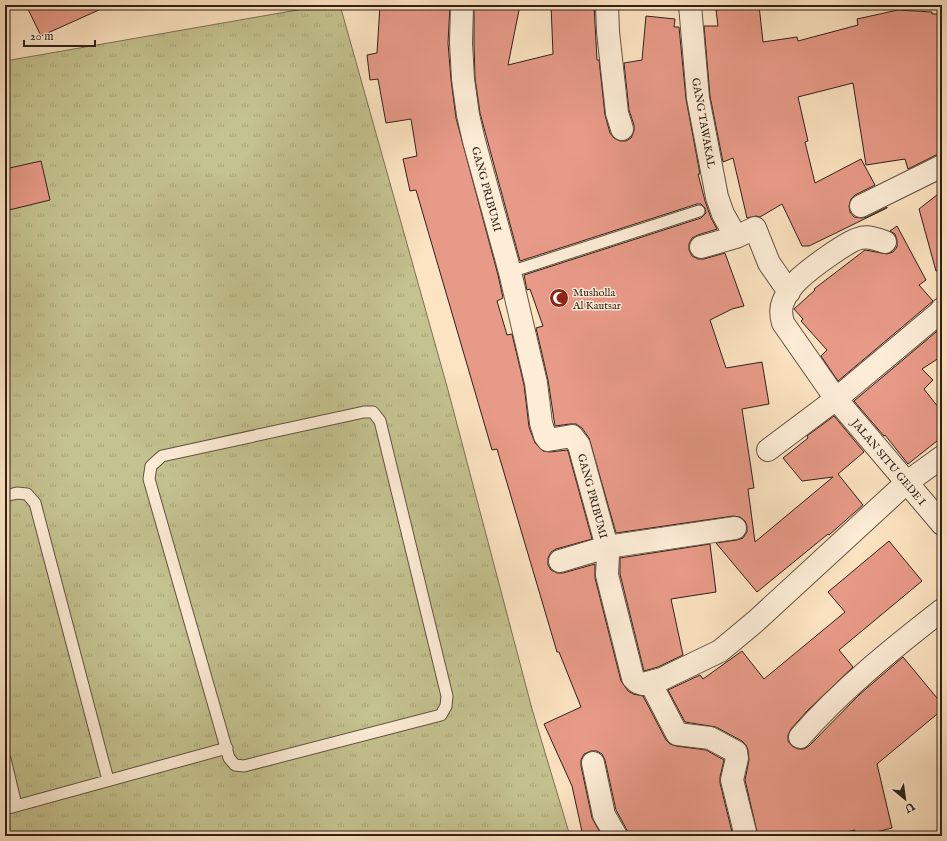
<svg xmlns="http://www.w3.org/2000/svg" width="947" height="841" font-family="'IM FELL English',serif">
	<defs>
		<pattern id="grass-tufts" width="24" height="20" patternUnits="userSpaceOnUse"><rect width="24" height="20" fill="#c4c28f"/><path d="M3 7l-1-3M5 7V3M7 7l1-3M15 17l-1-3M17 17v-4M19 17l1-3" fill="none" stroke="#a9a67b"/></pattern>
	</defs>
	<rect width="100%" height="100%" fill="#fce3c1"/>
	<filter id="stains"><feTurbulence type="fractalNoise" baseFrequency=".005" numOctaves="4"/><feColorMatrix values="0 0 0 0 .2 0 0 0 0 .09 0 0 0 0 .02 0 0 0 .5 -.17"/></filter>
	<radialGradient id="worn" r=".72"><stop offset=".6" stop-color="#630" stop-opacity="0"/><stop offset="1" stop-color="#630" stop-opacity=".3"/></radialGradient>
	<!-- grass -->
	<path fill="url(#grass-tufts)" stroke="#7a7254" d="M326 5H340L448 390 532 709 570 836H5V61Z"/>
	<!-- building -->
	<path fill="#e89a88" stroke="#302118" d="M26 5H110L41 36Z
		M380 5H450L448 43 451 80 456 118 498 275 503 298 497 301 507 335 512 334 524 385 529 427 535 443 543 451 550 452 567 450 568 451 592 539 556 549 551 552 548 558V565L551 570 557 573H563L595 564V578L621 681 628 691 633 694 643 696 666 740 670 744 676 746 706 750 724 760 720 777V783L733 836H628L627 830 616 810 605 760 602 754 597 751H591L584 754 581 760V766L592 818 602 836H583L572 786 544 724 581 707 559 652H557L497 449 492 450 416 190 410 191 403 159 417 156 411 119 386 123 378 79 370 80 367 55 377 53Z
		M474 5H520L508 65 553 54 551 5H594L597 60H599L605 115 610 133 614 138 620 141H626L631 138 634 131V125L629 110 624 63 642 60 646 16 675 19 674 27H679L686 99 700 174H698L705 201 711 218 717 229 698 235 692 238 689 244V250L692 256 698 259H704L725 253 744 306 732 309 710 320 726 368 762 362 769 404 742 409 754 488 748 489 755 542 833 477 802 481 783 458 808 438 807 436 834 416 864 452 838 474 863 505 829 535 828 534 757 592 716 543 737 540 743 538 747 532V526L745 521 740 517 733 516 616 533 589 438 582 428 576 424H570L555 426 548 380 536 328 543 326 530 289 527 290 524 275 701 218 706 213 705 208 701 204H697L520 261 480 113 475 78 474 43Z
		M759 5 763 42 797 37 798 41 858 25 857 19 898 10 932 12V14H942V154L936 155 908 169 905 159 866 165 853 83 798 97 808 141 805 142 815 183 861 159 875 185 855 195 851 199 849 206 850 212 854 217 861 218 867 217 887 207V208L809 246H802L782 204 760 217 756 216 747 218 733 158 723 162 710 96 704 26H718L716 10Z
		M41 161 50 200 5 211V169Z
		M942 191V270L936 271 919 209Z
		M897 226 926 280 919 285 933 301 838 381 821 356 827 350 801 321 803 319 794 309 815 290 814 289 865 250 887 254 893 252 897 247V240L895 234 890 231Z
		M942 327V356L922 369 933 380 924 389 942 412V437L908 464 885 435 884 436 854 401Z
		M889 541 922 581 839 650 853 667 807 711 791 729 788 735V741L792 746 798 749H804L809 746 859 695 903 657 942 704V710L877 764 892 828 860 836H856L855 830 828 836H758L745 780 749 760 748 750 746 745 742 741 716 727 685 722 668 690 700 675 703 679 742 651 764 679 845 612 828 592Z
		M710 544 716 592 671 599 683 655 658 667 644 671 620 574V558Z"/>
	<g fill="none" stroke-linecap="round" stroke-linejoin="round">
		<!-- service casing -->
		<g stroke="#635242" stroke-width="13">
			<path id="service" d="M510 272 699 211
				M364 412H373L380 421 447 696 446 706 441 715 244 766 235 765 229 758 149 479 151 466 162 456Z
				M5 496 17 493 27 494 35 503 108 780
				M5 759 16 805
				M5 809 227 748"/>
		</g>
		<!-- minor casing -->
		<g stroke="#635242" stroke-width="24">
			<path id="minor" d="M462 5 461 43 463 79 468 115 474 141 510 272 536 383 541 423 545 436 548 440 572 436 579 445 607 547C609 557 607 566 607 575L633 678 637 682 643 684 662 679 720 651 756 621 906 483 942 457
				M607 5 608 32 617 113 622 129
				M690 5 698 98 717 197 723 214 736 237
				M861 206 942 166
				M885 242C877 239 869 236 861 238 848 240 810 269 799 279 793 285 786 294 783 302 780 309 781 316 783 323L836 399 942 524
				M701 247 736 237 755 228 769 263 789 292
				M768 450 836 399 939 313 942 309
				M560 561 607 547 735 528
				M650 682 677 734 710 738 736 752 737 758 732 780 746 836
				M800 737C842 689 892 649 942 610
				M593 763 604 815 616 836"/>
		</g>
		<!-- service -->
		<use href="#service" stroke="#fdedd7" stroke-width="11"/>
		<!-- minor -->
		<use href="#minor" stroke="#fdedd7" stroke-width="22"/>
	</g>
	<!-- icons -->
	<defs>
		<g id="mosque-disc" transform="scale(1)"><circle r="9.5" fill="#8f2418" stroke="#fdedd7"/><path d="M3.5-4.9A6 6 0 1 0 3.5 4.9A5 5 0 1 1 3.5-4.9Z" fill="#fff"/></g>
	</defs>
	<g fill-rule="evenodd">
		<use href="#mosque-disc" x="559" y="298"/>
	</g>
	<g text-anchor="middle" stroke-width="3" stroke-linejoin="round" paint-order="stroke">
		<!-- street labels -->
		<g font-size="11" fill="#302118" stroke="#fdedd7">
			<text transform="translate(704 123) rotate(80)" y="4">GANG TAWAKAL</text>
			<text transform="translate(487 189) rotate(75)" y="4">GANG PRIBUMI</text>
			<text transform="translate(889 462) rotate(50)" y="4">JALAN SITU GEDE I</text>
			<text transform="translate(593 496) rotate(75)" y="4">GANG PRIBUMI</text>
		</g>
		<!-- poi labels -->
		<g font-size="11" fill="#302118" stroke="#fdedd7" text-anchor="start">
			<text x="573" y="296">Musholla<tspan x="573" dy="13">Al Kautsar</tspan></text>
		</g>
	</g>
	<!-- margin -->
	<rect width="947" height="841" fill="none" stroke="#fce3c1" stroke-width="20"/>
	<rect x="6" y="6" width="935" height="829" fill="none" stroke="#302118" stroke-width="2"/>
	<rect x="10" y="10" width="927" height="821" fill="none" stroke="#302118"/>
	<!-- north arrow -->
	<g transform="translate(905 799) rotate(151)" stroke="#fdedd7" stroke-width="3" paint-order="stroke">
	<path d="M0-3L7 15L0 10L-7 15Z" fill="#302118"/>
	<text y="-6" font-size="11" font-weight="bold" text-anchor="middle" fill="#302118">U</text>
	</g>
	<!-- scale -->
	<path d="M24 40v6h71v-6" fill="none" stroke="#302118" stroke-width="2"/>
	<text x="30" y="40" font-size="12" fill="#302118" stroke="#fdedd7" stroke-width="3" paint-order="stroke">20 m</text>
	<rect width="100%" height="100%" filter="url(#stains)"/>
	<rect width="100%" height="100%" fill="url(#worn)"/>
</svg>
